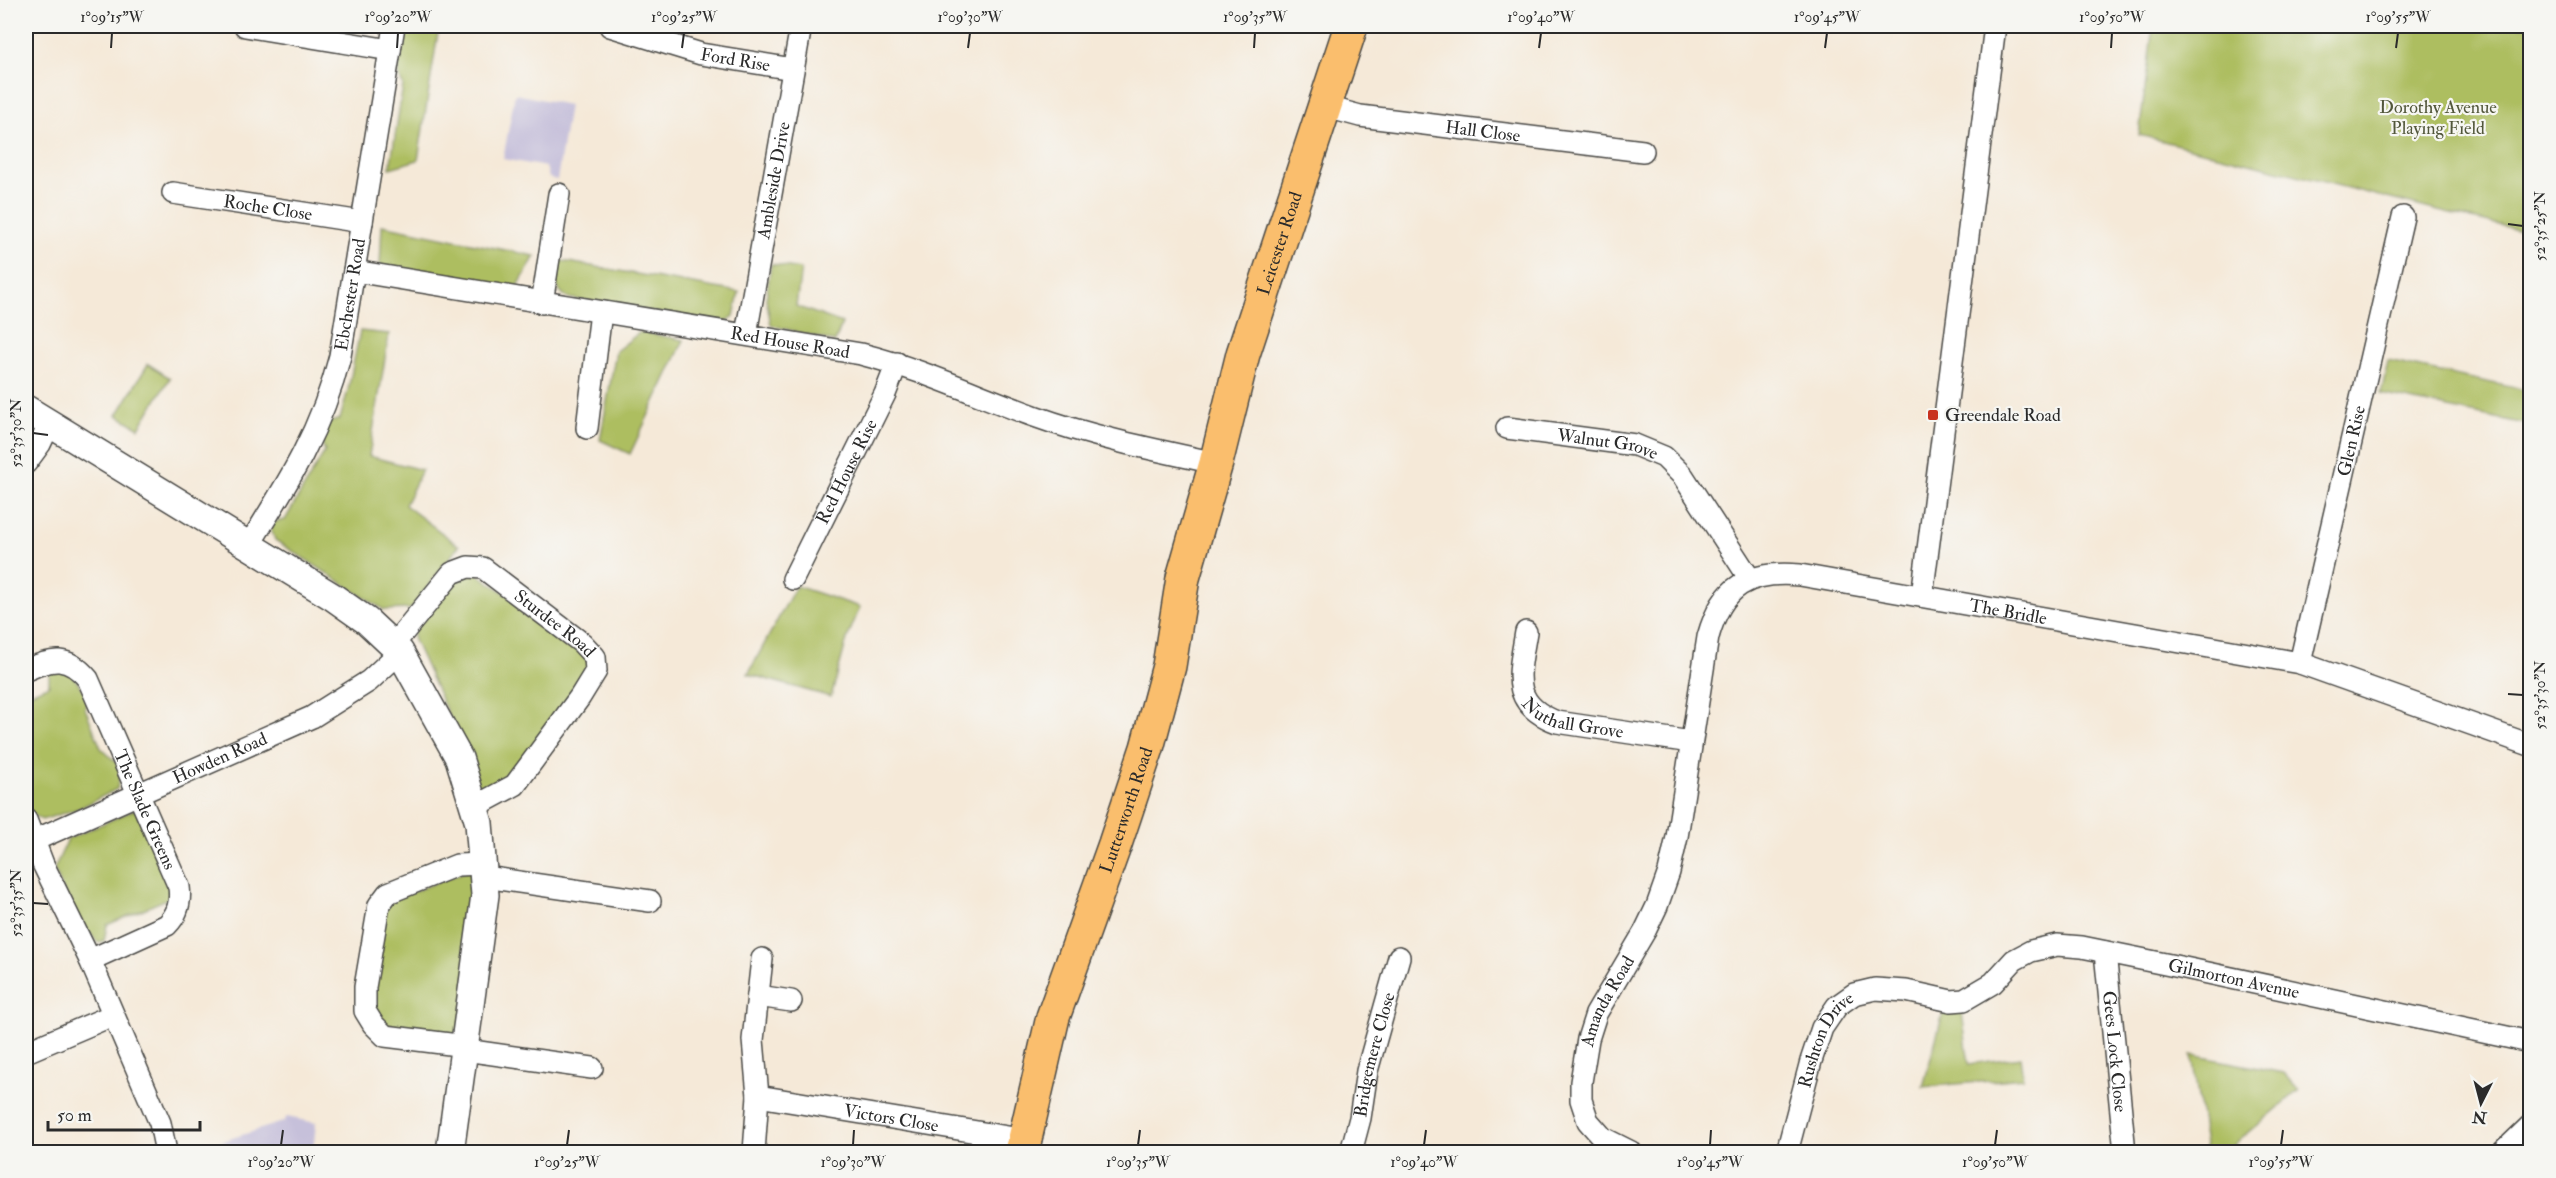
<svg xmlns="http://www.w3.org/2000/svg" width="2556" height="1178" font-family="'IM FELL Double Pica',serif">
	<rect width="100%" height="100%" fill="#f6f6f2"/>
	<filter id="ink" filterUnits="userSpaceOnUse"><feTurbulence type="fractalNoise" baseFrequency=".0167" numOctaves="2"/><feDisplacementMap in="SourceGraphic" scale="12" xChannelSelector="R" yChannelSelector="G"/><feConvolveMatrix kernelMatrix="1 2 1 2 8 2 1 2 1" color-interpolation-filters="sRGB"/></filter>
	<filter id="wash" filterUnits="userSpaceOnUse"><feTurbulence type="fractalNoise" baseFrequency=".008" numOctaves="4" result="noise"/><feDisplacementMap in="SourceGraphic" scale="24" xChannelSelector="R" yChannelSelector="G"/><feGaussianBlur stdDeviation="1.35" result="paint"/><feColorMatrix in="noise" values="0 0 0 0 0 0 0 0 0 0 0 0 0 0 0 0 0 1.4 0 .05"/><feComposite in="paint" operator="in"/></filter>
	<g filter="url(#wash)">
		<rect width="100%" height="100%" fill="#f5e9d8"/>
		<!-- industrial -->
		<path fill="#c6c0da" d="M515 94 569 105 557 180 549 178 546 167 503 159Z
			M287 1117 316 1123 313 1152H188L283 1122Z"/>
		<!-- green -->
		<path fill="#adbe61" stroke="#6c7446" stroke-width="1.5" d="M405 26H439L418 160 390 168 403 85 398 74Z
			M2153 26H2530V232L2450 214 2139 135Z
			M382 225 535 256 517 288 380 266Z
			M557 260 739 292 734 316 727 321 717 323 568 298C552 288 555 276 557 260Z
			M771 264 801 269 796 306 842 323 835 342 771 325 766 299Z
			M360 331 389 334 369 456 422 470 405 505 459 546 411 609 384 610 275 540 271 529 274 522 285 520 325 451 321 441 328 423 340 419 348 390Z
			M640 332 684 340 630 454 600 440 616 351Z
			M2388 361 2530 391V425L2381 394Z
			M148 364 170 378 139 428 117 415Z
			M468 567 595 657 532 762 474 807 452 723 413 638 414 628Z
			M796 586 860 607 847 639 831 697 748 674Z
			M49 668 68 670 88 696 85 708 101 748 116 762 121 771 117 789 80 808 42 820 31 814 26 802V695L49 685Z
			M136 809 172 889 169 898 107 925 104 941 97 942 88 931 80 930 54 869 68 839Z
			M484 864 466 1046 385 1036 365 987 379 905Z
			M1961 1005 1969 1064 2020 1057 2023 1078 1923 1087 1945 1006Z
			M2192 1055 2284 1073 2299 1090 2226 1152H2206Z"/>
	</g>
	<g filter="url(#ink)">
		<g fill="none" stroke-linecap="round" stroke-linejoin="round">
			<!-- minor casing -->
			<g stroke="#494845" stroke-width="24">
				<g id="minor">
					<path d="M245 26 390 50"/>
					<path id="s1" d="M610 26 701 54 793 69"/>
					<path id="s2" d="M1323 106 1360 116 1643 151"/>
					<path id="s3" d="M173 193 362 222"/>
					<path id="s4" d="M354 271 861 354C921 369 976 395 1034 416 1092 437 1155 450 1216 463"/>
					<path d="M542 303 559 194"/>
					<path id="s5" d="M746 334 801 26"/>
					<path d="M587 428 601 312"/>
					<path id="s6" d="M1507 428 1635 445 1664 457 1683 476 1750 579"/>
					<path d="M26 463 40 444 49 425"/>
					<path id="s7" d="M249 545C288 483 322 429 340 356L394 26"/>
					<path id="s8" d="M793 579 885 394 897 363"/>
					<path d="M1922 596 1995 26"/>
					<path id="s9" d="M1526 632C1519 674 1509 704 1557 722L1691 742"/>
					<path id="s10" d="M393 645 452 573 468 567 483 568 582 643 595 657 596 671 580 697 515 785 474 807"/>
					<path id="s11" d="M2300 663 2403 217"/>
					<path id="s12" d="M26 670C52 658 68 655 88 679L179 887C181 902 178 914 167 925L90 960"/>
					<path d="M26 820 43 864 90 960 160 1123 166 1152"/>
					<path id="s13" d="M26 844 312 717 369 681 400 652"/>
					<path d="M485 877 650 901"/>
					<path id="s14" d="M2105 952 2125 1152"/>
					<path d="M758 996 791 1001"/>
					<path d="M466 1046 385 1036 373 1024 365 1011V987L379 905 388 893 457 865 484 864"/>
					<path d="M465 1050 592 1068"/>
					<path d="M26 1052 113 1015"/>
					<path id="s15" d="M758 1096 1025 1140"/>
					<path d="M754 1152 758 1096 753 1040 762 959"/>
					<path id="s16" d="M1351 1152 1360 1118 1367 1071 1399 957"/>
					<path id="s17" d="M1631 1152 1603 1138 1588 1121 1581 1100V1082L1588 1039 1596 1014 1645 931 1657 906 1669 872 1677 837 1708 637C1722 586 1749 570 1800 575L2300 663 2530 745"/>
					<path id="s18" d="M1787 1152 1811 1061 1822 1028 1837 1006 1854 994 1875 989 1906 991 1951 1001 1964 1000 1993 983 2014 960 2031 951 2057 945 2082 947 2180 967 2530 1042"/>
					<path d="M2503 1152 2530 1126"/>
				</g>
			</g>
			<!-- tertiary casing -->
			<g stroke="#494845" stroke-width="30">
				<path id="tertiary" d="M26 409 333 597 367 621 400 652 459 758 479 823 485 895 450 1152"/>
			</g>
			<!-- primary casing -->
			<g stroke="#494845" stroke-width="36">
				<g id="primary">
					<path id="s19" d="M1022 1152 1053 1017 1115 844 1147 748 1169 666 1183 578 1216 463 1243 354 1351 26"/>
				</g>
			</g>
			<!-- minor -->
			<use href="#minor" stroke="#fff" stroke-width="21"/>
			<!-- tertiary -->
			<use href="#tertiary" stroke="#fff" stroke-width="27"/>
			<!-- primary -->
			<use href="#primary" stroke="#fabe6d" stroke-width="33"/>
		</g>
	</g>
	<!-- ticks -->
	<path fill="none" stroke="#2b2b2b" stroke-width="2" d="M111 48 112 33M397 48 398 33M682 48 684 33M968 48 970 33M1254 48 1255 33M1539 48 1541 33M1825 48 1827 33M2111 48 2112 33M2396 48 2398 33M2508 224 2523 226M33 433 48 435M2508 694 2523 695M33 903 48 904M281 1145 283 1130M567 1145 569 1130M853 1145 854 1130M1138 1145 1140 1130M1424 1145 1426 1130M1710 1145 1711 1130M1995 1145 1997 1130M2281 1145 2283 1130"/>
	<!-- markers -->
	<rect fill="#c8321e" stroke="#f6f6f2" stroke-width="2" x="1927" y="409" width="12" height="12" rx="3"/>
	<g text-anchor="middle" stroke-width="4.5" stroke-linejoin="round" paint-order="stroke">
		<!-- street labels -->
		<g font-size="18" fill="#2b2b2b" stroke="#f6f6f2">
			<text dy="6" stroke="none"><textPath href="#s1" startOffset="130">Ford Rise</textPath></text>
			<text dy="6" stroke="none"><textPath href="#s2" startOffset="162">Hall Close</textPath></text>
			<text dy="6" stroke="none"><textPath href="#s5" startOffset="156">Ambleside Drive</textPath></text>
			<text dy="6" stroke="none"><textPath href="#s3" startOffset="96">Roche Close</textPath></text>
			<text dy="6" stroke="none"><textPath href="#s19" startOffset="946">Leicester Road</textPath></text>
			<text dy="6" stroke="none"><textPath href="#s7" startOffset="273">Ebchester Road</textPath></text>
			<text dy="6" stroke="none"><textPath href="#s4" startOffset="442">Red House Road</textPath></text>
			<text dy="6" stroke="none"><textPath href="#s11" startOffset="228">Glen Rise</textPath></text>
			<text dy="6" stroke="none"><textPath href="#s6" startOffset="102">Walnut Grove</textPath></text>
			<text dy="6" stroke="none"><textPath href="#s8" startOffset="120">Red House Rise</textPath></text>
			<text dy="6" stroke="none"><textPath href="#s17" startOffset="898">The Bridle</textPath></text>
			<text dy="6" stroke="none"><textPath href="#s10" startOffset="216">Sturdee Road</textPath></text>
			<text dy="6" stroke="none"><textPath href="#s9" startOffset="122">Nuthall Grove</textPath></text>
			<text dy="6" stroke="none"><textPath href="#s13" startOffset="212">Howden Road</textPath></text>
			<text dy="6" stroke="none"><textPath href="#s12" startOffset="212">The Slade Greens</textPath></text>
			<text dy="6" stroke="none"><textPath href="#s19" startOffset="358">Lutterworth Road</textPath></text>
			<text dy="6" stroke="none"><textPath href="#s18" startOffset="579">Gilmorton Avenue</textPath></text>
			<text dy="6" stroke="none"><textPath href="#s17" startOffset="180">Amanda Road</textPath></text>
			<text dy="6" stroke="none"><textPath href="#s18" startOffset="120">Rushton Drive</textPath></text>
			<text dy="6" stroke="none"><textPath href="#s14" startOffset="100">Gees Lock Close</textPath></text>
			<text dy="6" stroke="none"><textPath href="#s16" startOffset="100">Bridgemere Close</textPath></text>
			<text dy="6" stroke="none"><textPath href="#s15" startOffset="135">Victors Close</textPath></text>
		</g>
		<!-- park labels -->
		<g font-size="18" fill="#52573b" stroke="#f6f6f2">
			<text x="2438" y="113">Dorothy Avenue<tspan x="2438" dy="21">Playing Field</tspan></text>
		</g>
		<!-- poi labels -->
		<g font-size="18" fill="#2b2b2b" stroke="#f6f6f2" text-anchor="start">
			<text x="1945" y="421">Greendale Road</text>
		</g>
	</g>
	<!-- margin -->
	<rect width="2556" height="1178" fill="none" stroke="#f6f6f2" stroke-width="66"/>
	<!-- north arrow -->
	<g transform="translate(2481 1103) rotate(186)" stroke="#f6f6f2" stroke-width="4.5" paint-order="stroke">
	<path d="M0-4.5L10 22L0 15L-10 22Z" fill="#2b2b2b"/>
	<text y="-9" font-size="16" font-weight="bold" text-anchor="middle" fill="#2b2b2b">N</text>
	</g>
	<!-- scale -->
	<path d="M48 1121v9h152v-9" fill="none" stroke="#2b2b2b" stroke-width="3"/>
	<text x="57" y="1121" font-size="18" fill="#2b2b2b" stroke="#f6f6f2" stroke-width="4.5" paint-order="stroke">50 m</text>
	<rect x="33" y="33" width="2490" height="1112" fill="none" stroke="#2b2b2b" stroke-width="2"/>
	<g font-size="15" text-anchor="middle" fill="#2b2b2b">
		<text x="112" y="22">1°09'15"W</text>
		<text x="398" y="22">1°09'20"W</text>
		<text x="684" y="22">1°09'25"W</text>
		<text x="970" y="22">1°09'30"W</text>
		<text x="1255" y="22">1°09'35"W</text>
		<text x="1541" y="22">1°09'40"W</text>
		<text x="1827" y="22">1°09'45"W</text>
		<text x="2112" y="22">1°09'50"W</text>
		<text x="2398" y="22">1°09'55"W</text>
		<text transform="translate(2540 226) rotate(-90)" y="5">52°35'25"N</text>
		<text transform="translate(16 433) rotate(-90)" y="5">52°35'30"N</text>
		<text transform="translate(2540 695) rotate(-90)" y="5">52°35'30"N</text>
		<text transform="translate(16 903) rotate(-90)" y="5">52°35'35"N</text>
		<text x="281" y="1167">1°09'20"W</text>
		<text x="567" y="1167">1°09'25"W</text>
		<text x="853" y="1167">1°09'30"W</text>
		<text x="1138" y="1167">1°09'35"W</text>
		<text x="1424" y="1167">1°09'40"W</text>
		<text x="1710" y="1167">1°09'45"W</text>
		<text x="1995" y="1167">1°09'50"W</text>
		<text x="2281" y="1167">1°09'55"W</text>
	</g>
</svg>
